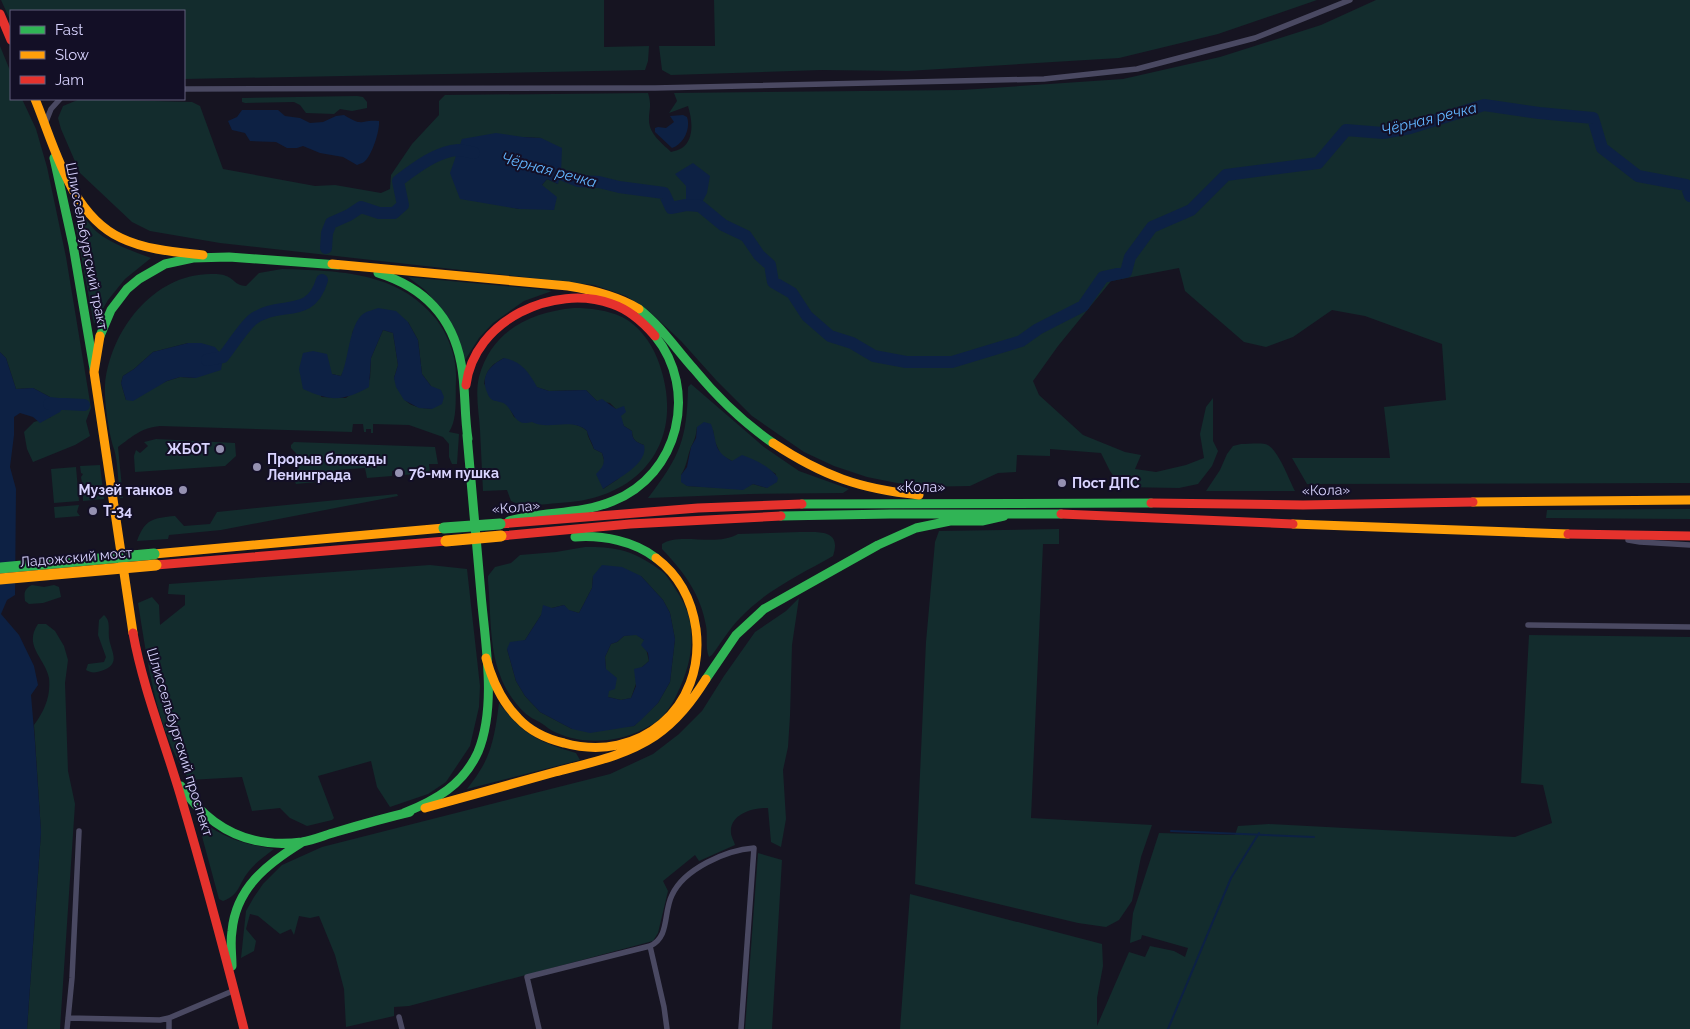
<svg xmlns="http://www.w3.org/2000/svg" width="1690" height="1029" font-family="Raleway,sans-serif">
	<rect width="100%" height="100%" fill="#161421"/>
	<!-- green -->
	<path fill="#132c2d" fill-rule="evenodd" d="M1 0H604V47L649 46 648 61 645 70 184 79V11H11V22Z
		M714 0H1317L1218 34 1119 58 907 71 821 70 671 75 662 70 659 46H715Z
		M1376 0H1690V483L1307 484 1292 458H1390L1384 407 1446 400 1442 344 1365 316 1332 310 1293 337 1266 347 1244 342 1185 291 1179 268 1111 281 1058 346 1033 381 1039 395 1083 435 1125 452 1141 455 1135 469 1156 472 1186 465 1204 458 1200 434 1206 407 1213 398V441L1218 451 1212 466 1198 484 1179 488 1121 487 1110 471 1101 453 1050 449V456L1017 455 1016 472 998 473 970 486 917 487 867 477 834 466 804 452 752 416 716 380 681 341 649 311 626 296 594 285 220 243 150 231 132 222 80 173 61 129 58 118 63 106 80 99 192 102 200 106 223 169 315 186 335 185 381 193 390 189 391 175 412 144 439 115V101L445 95 648 93C652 106 649 108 649 120 649 134 662 143 671 152 674 151 679 150 682 148 695 139 692 119 688 106L669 113 677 101 674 93 962 90 1123 79 1220 57 1321 25ZM523 137 541 138 558 184 547 179 542 185 519 209 502 205Z
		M0 46 11 73V99H22L36 129 47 167 66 257 91 408 86 421 90 436 75 445 33 462 27 449 24 432 34 422 51 417 50 397 33 388 16 389 6 358 0 352Z
		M357 96 363 97 367 102V108L352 111 340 109 334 114 306 113 300 105 294 102 245 103 242 102V98Z
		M80 216C88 219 91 227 97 232 113 245 133 251 151 258L125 279 108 300 94 324 75 223Z
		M282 269C339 271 397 271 436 319 449 336 457 358 456 380 455 396 458 419 449 432L459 434 457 464H452L449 457V444L443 437 409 425 373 424V433H371V429H366V432H364L363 424H353L352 432 160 426C141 428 133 436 118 447L123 498H120C118 484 118 461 114 449 109 435 104 401 105 385 110 331 153 274 211 274 215 274 222 274 226 276 235 279 234 285 246 286L259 273ZM408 322 418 340 422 374 431 386 432 409C405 407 404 401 394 378L398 365 393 333 383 330 371 358 370 379 346 398 321 397 332 374 341 376 347 364 353 330ZM188 343 196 378 180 377 167 381 126 400 121 383 123 376 134 369 153 352Z
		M408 277 538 289 552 291 524 301 493 323 479 338 465 360 441 308 425 290Z
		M574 308C590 308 607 310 622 317 640 326 653 345 659 363 687 442 640 500 559 503 544 504 525 508 511 501L507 490 483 491C482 471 481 450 480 430 479 413 475 394 479 377 491 331 530 312 574 308ZM504 358 536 387 549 391 586 390 597 401 610 403 616 409 624 426 632 431C632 440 636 442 644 445L618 479 603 489 604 460 602 453 594 449 588 436 587 431C575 419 549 424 533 422 527 421 520 419 514 417L509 407 484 384C487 369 491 365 504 358Z
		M691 384 764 447 799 471 849 489 843 493 750 494 648 498C680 456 687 440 688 387ZM697 427 713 430 715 442 721 455 732 461 766 468 776 474 767 488 753 484 743 489 687 486 681 475C687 466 687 457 691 447 695 439 696 436 697 427Z
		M156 439 235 443 236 456 225 466 135 472 134 456 136 450 140 453 148 446 144 442Z
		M294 442 435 447 438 464H429L430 473 403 475 402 470 392 471V476L367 478 365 468 337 470V480L296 484 294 479 298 476 296 453 291 448V445Z
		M1241 444C1248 444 1258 443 1265 444 1277 446 1289 480 1295 491H1206L1220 470 1227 454 1233 446Z
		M100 465 104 499 83 501V496L85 493 82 491V487L84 485 82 483 81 477 83 474 81 473 80 466Z
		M76 467 79 501 54 503 51 469Z
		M397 494 398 496 221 530 169 535 168 539 137 541C145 519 153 518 175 516L184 526 210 524 217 512Z
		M79 505 77 512 80 516 55 518 54 507Z
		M1690 509V519L1546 518 1547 510Z
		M1059 529V544H1043L1031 818 1152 825 1141 857 1132 901 1119 920 1106 927 1078 923 915 884 926 642 935 542 939 531Z
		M800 532C819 532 842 529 833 556 801 574 765 591 740 618 729 629 721 643 712 655L709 657C705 648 708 636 706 626 701 595 684 572 662 549V544C679 532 717 547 738 534Z
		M585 547C613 547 629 549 653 565 657 568 662 571 665 574 669 579 673 585 676 590 699 622 694 660 677 694 672 705 663 719 651 725 624 742 586 746 557 733 551 731 546 726 541 723 536 720 529 717 525 713 515 704 504 688 500 675 489 646 491 612 488 581V576L495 567 511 563 520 555 556 552ZM593 576H641L663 600 670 613 675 639 670 682 658 703 634 726 572 729 540 712 525 696 516 681 507 649 525 640 541 615 552 608 564 605 568 610 579 613 592 588Z
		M430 565 467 569 480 686 479 707 470 746 446 782 428 794 390 807 377 787 371 761 318 776 334 818 332 820 307 826 290 818 280 808 252 811 242 777 189 780C155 726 148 664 138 603L152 597 159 605 160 625 185 605V595L168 594 169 584Z
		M32 585 44 587 54 585 59 587 61 597 43 603 29 604 25 601C24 593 24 589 32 585Z
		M799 598 792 645 790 716 788 747 783 770 786 819 781 847 771 842 768 808C754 807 729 814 731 833 731 836 734 841 735 845L699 861 695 855 663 881 668 891 658 933 653 941 409 1006 394 1007V1016L346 1027 344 989 335 955 319 916 310 918 299 916 294 935 291 929 280 934 258 916 250 914 246 929 256 941 254 951 241 958 246 911 254 897 263 884 282 865 322 847 610 774 653 754 679 734 702 711 724 676 755 632 786 611Z
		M104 615C111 621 108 629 109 638 111 652 122 664 101 671 95 673 91 673 86 670L88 664 104 662 106 657 98 635 99 620Z
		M38 624H46L55 631 64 646 68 660 65 683 68 771 75 804 60 1029H27L41 832 34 725C44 711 51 697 49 678 45 658 23 646 38 624Z
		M636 634 644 640 649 661 642 667 631 698 621 700 608 697 605 657 611 644 617 642 624 636Z
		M1529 635 1690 637V1029H900L910 894 1102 944 1103 966 1097 998V1026L1129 952 1145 957 1150 946 1174 951 1185 957 1188 948 1142 935 1141 939 1130 943 1133 913 1159 833 1235 835 1238 826 1269 824 1515 837 1552 823 1543 785 1521 783Z
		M499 703C524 735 536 741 576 753L580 760 467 789C471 783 476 778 479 772 493 752 496 726 499 703Z
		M197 818C226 839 240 843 274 849 265 856 256 862 249 871 238 884 241 894 223 901L219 899Z
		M758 853 782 860 772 1029H745Z"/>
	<!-- water -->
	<path fill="#0d2144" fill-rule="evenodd" d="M242 110H278L285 116 300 118 310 123 323 122 336 116 344 115C365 128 359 119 379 121 380 130 372 156 364 162 363 163 359 164 357 165L343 157 320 153 303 146 297 148H287L276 142 250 141 245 133 232 130 228 121 237 117Z
		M683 115 687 117C691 128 684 144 672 148L655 132V128L658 127 666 128 674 122 670 116Z
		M496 133 523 137 541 138 562 148 561 173 558 184 547 179 542 185 557 197 554 210 519 209 460 199 450 173 462 139Z
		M693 163 710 176 707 193 697 212 686 205V186L675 174Z
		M378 308 396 311 408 322 418 340 422 374 431 386 441 390 444 397 442 404 432 409 419 408 404 400 396 387 394 378 398 365 393 333 383 330 371 358 369 387C342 402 330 401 303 389L299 369 303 353 313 351 327 354 332 374 341 376C349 359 349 325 363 314 367 311 374 310 378 308Z
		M188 343H201L215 347 223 357 221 370 196 378 180 377 167 381 133 401 126 400 121 383 123 376 134 369 153 352Z
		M0 352 6 358 16 389 33 388 50 397 59 398 65 404 60 412 40 423 33 417 20 413 14 417V435L10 467 16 489 15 595 7 600 1 614 19 635 34 666 38 685 31 695 35 742 41 832 27 1029H0Z
		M504 358C521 361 529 372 537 387L549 391 586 390 597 401 602 399 616 409 624 406 626 412 621 416 624 426 632 431C632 440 636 442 644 445 649 464 616 479 603 489L596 474C603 467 606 463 602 453L594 449C592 442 588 437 587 431 572 417 548 431 532 422 514 427 515 412 505 404 501 401 495 402 491 399 489 397 488 395 487 392 480 376 490 365 504 358Z
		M704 422 711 424C718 443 712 450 732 461L742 455C754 459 771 467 778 478L777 482 767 488 753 484 743 490 687 486 681 482V475L687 467 691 447 696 438 697 427Z
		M602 565 622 567 641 576 663 600 670 613 675 639 670 682 658 703 641 720 634 726 609 730 590 733 572 729 540 712 525 696 516 681 507 649 510 642 525 640 541 615 543 605 552 608 564 605 569 610 579 613 592 588 593 576ZM636 635 644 640 641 645 648 653 649 661 642 667 634 669 636 686 631 698 621 700 608 697 609 691 615 689 617 678 606 669 605 657 611 644 617 642 624 636Z"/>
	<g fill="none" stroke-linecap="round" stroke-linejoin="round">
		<!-- stream -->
		<path stroke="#0d2144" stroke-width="2" d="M1171 831 1314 837
			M1168 1029 1231 878 1259 833"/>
		<!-- river -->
		<path stroke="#0d2144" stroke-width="12" d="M545 168 578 181 599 182 619 187 664 193 671 208 686 205 700 206 723 225 746 236 759 255 770 265 773 282 792 293 807 316 830 336 852 343 874 356 906 362H952L1021 341 1038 329 1083 306 1103 277 1126 272 1130 257 1152 227 1191 210 1226 175 1318 163 1346 130 1383 133 1410 128 1484 105 1539 113 1593 118 1602 148 1638 176 1686 185 1690 196
			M326 248 327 233 331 223 349 215 361 207 379 213H394L403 205 398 181C414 169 437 151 458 150 463 150 469 152 474 153
			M207 360 223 357C231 347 243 328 252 320 279 299 310 321 322 280
			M49 404H65L84 405"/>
		<!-- street -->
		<path stroke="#4a4962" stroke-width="5.5" d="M184 89 655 88 1044 79 1137 69 1255 38 1350 0
			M45 124 51 109 60 99
			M1628 540 1640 542 1690 545
			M1528 625 1690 627
			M650 946 664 1007 667 1029
			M399 1017 402 1029
			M68 1018 160 1020 169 1018 235 990
			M169 1018V1029
			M67 1029 72 978 79 831
			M539 1029 527 977 650 946C670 937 663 913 672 895 684 869 726 850 754 848L741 1029"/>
		<!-- fast -->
		<path stroke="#30b455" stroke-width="9" d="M54 158 73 245 94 369
			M378 273C423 287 452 315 461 363 466 388 464 414 468 439
			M639 309C661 326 676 349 694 369 717 397 744 423 773 443
			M100 336 111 310 127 289 139 279 165 264 193 258 229 257 338 265
			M802 504 1151 503
			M781 516 890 514H1061
			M509 521C543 511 580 515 613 501 679 475 699 390 655 336
			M575 537C603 535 634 541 656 558
			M706 679 736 635 764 609 878 545 916 528 950 521H982L1004 516
			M181 786C210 829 250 849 302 842 314 840 325 835 336 832 360 825 385 818 410 812
			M404 813C436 800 463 785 478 752 497 706 485 642 481 594 476 541 472 488 467 435
			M232 966C232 954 230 943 232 931 236 888 267 864 301 843"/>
		<!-- slow -->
		<path stroke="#ff9f0a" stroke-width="9" d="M35 99C55 147 70 214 121 238 146 250 176 252 203 255
			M332 264 568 286C593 290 617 296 639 309
			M100 336 94 372 133 633
			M773 443C823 476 860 489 919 495
			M1473 502 1690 500
			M1293 524 1568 534
			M154 554 444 528
			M486 658C492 680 501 701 518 718 530 731 547 739 564 743 639 764 706 708 696 629 692 601 680 576 656 558
			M425 808C468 796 511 784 555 772 589 763 625 756 655 736 677 721 692 701 706 679"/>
		<!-- jam -->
		<path stroke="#e5322d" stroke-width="9" d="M0 14 11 40
			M466 385C474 320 554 283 612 304 630 310 643 322 655 336
			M1151 503 1303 505 1473 502
			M1061 514 1293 524
			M500 524 698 508 802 504
			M1568 534 1690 536
			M501 536 630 524 781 516
			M156 565 446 541
			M133 633C143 688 164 740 180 794 203 872 224 950 244 1029"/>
		<!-- fast-bridge -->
		<path stroke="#30b455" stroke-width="11" d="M444 528 500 524
			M0 568 154 554"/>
		<!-- slow-bridge -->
		<path stroke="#ff9f0a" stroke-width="11" d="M446 541 501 536
			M0 579 156 565"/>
	</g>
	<!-- markers -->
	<g fill="#9591b1" stroke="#130f26" stroke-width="2">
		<circle cx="220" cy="449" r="5"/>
		<circle cx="257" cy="467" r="5"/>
		<circle cx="399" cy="473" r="5"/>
		<circle cx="1062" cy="483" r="5"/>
		<circle cx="183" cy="490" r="5"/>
		<circle cx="93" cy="511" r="5"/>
	</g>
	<g text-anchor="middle" stroke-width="4" stroke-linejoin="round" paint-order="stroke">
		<!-- street labels -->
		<g font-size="14" fill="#d9d4ff" stroke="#130f26">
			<text transform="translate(87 246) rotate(79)" y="5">Шлиссельбургский тракт</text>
			<text x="921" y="492">«Кола»</text>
			<text transform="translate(1326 490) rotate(-1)" y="5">«Кола»</text>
			<text transform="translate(516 507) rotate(-5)" y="5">«Кола»</text>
			<text transform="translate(76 557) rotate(-5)" y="5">Ладожский мост</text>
			<text transform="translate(180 742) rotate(73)" y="5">Шлиссельбургский проспект</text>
		</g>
		<!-- poi labels -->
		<g font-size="14" font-weight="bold" fill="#d9d4ff" stroke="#130f26" text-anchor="start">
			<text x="210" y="454" text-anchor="end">ЖБОТ</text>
			<text x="267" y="464">Прорыв блокады<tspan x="267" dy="16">Ленинграда</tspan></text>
			<text x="409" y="478">76-мм пушка</text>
			<text x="1072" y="488">Пост ДПС</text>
			<text x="173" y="495" text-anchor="end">Музей танков</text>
			<text x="103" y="516">Т-34</text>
		</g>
		<!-- water labels -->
		<g font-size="15" font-style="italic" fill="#62b6ff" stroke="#130f26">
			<text transform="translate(1429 119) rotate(-14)" y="5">Чёрная речка</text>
			<text transform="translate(549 170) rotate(15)" y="5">Чёрная речка</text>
		</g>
	</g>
	<!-- legend -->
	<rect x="10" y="10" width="175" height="90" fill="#130f26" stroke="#625e7d"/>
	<rect x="20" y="26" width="25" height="8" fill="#30b455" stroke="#625e7d"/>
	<text x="55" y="35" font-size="15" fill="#d9d4ff">Fast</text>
	<rect x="20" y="51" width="25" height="8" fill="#ff9f0a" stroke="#625e7d"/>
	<text x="55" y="60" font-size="15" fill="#d9d4ff">Slow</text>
	<rect x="20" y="76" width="25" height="8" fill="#e5322d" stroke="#625e7d"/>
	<text x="55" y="85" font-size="15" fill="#d9d4ff">Jam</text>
</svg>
